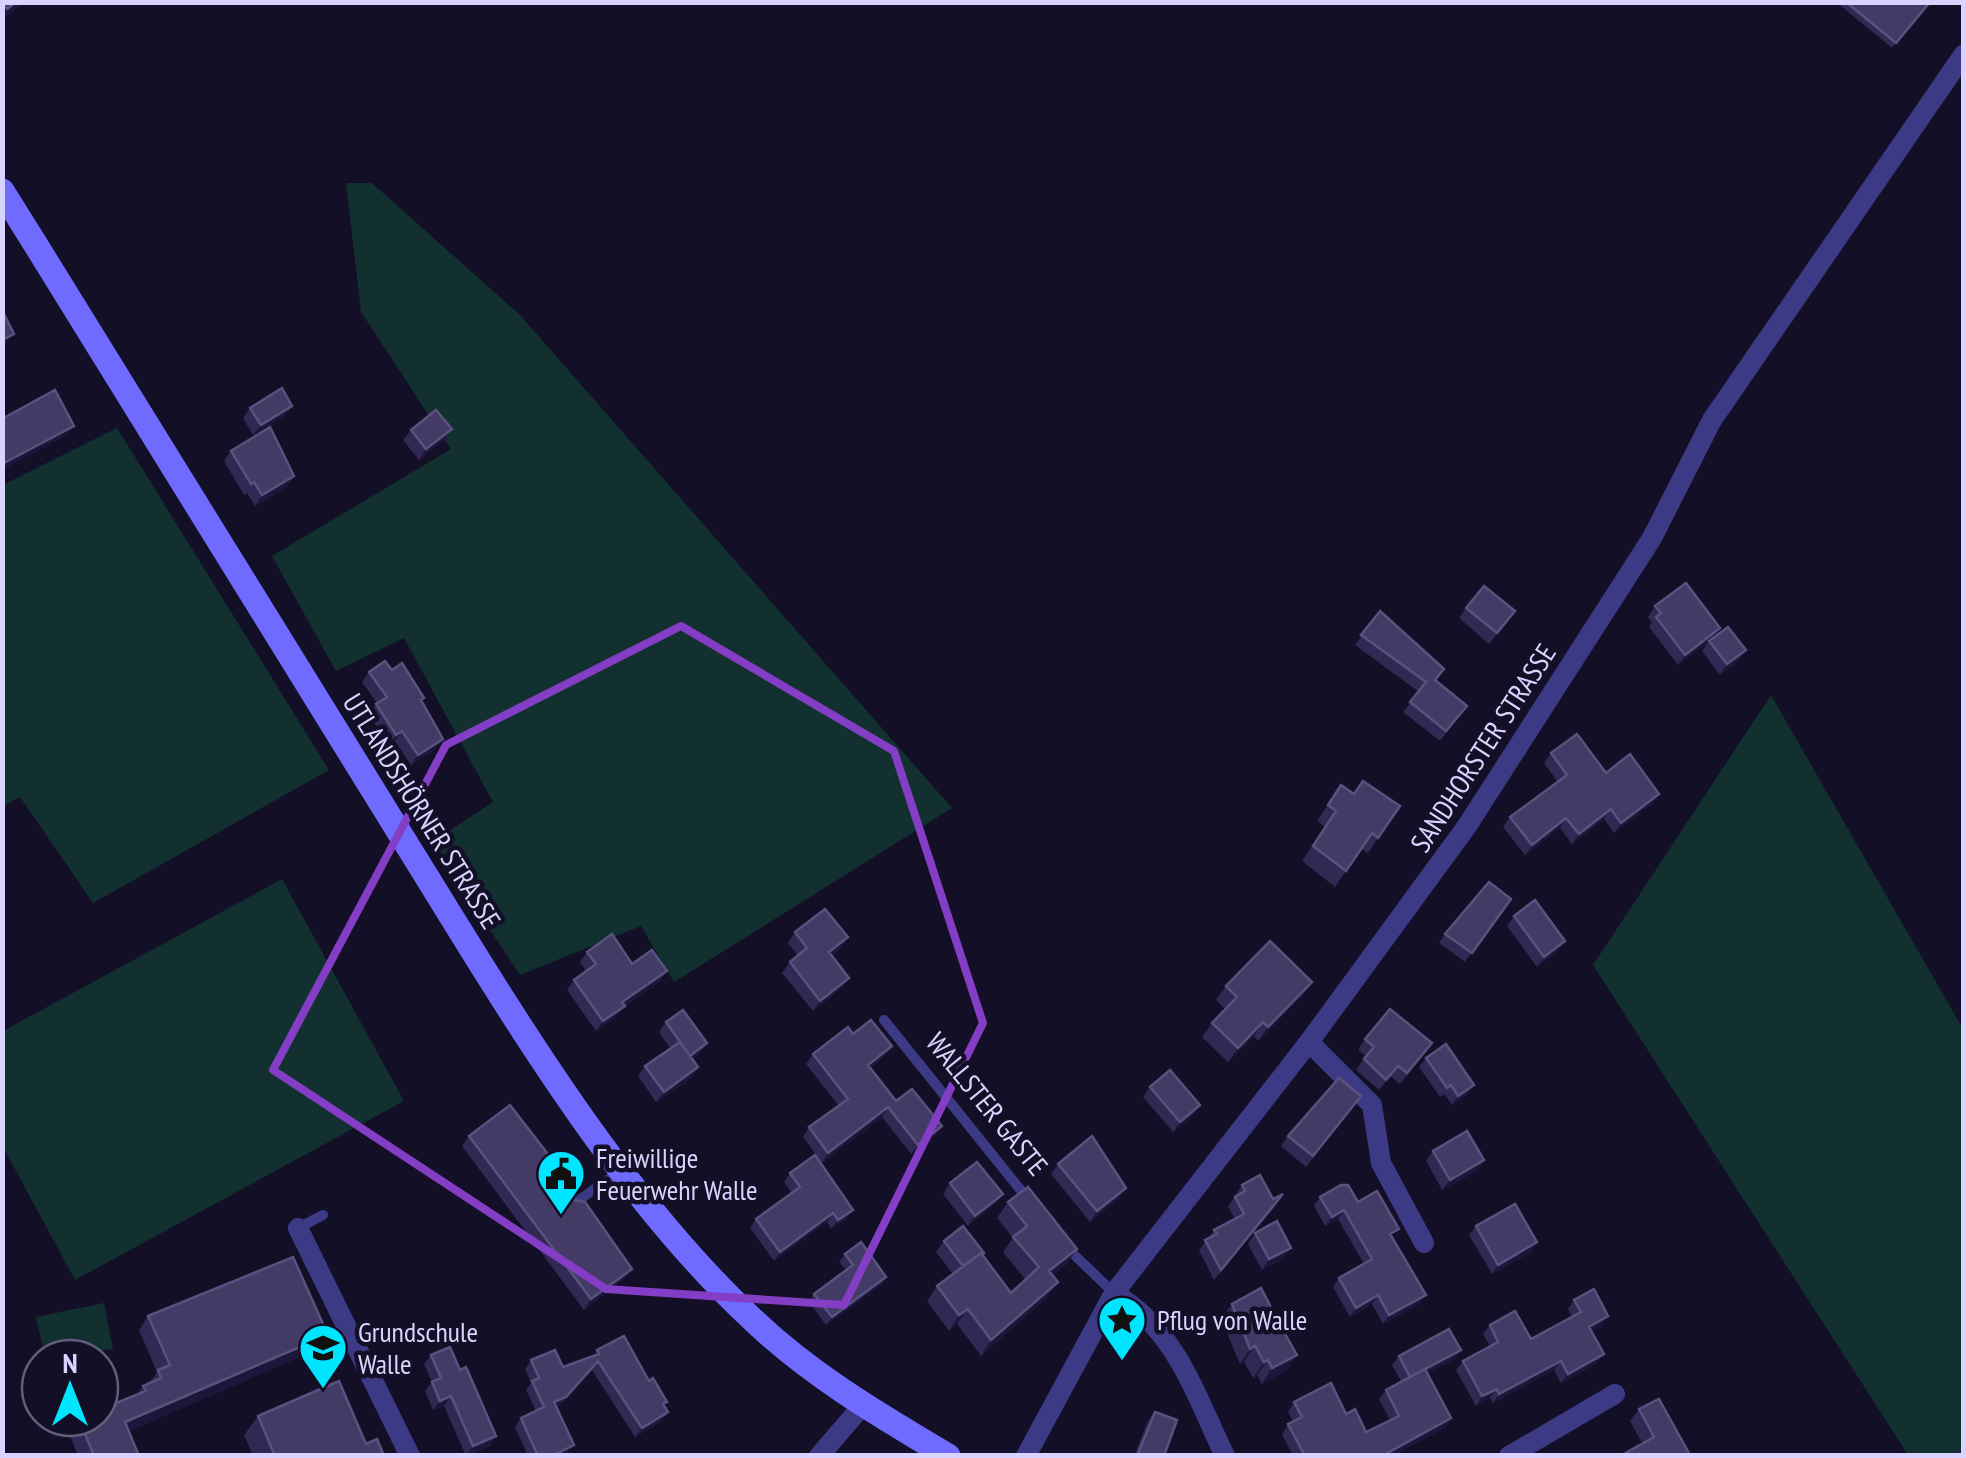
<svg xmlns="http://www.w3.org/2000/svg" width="1966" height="1458" font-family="'PT Sans Narrow',sans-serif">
	<rect width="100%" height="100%" fill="#130f26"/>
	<!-- green -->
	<path fill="#12302f" d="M346 183H372L520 315 952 808 674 982 641 926 520 975 432 842 493 802 404 638 336 671 272 556 451 449 361 312Z
		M117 428 329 770 93 903 20 797 3 806V485Z
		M1771 695 1963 1029V1455H1908L1593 965Z
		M282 879 404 1101 75 1280 3 1147V1031Z
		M104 1303 113 1349 45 1358 36 1317Z"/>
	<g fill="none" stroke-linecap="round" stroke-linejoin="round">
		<!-- lane -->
		<path stroke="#3d3a85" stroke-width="10" d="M884 1020 1027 1198
			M572 1205 620 1171
			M298 1228 323 1215
			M1066 1247 1114 1293"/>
		<!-- street -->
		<path stroke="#3d3a85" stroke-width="20" d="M1309 1042 1372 1105 1381 1163 1424 1243
			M298 1228 410 1456
			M1114 1293C1177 1331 1194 1392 1225 1456
			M819 1456 863 1405
			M1026 1456 1114 1293 1309 1042 1467 826 1652 538 1712 420 1964 54
			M1509 1456 1615 1394"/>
		<!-- secondary -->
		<path stroke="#6f6bff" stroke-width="25" d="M2 191C136 404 267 619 399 832 502 997 609 1184 751 1318 809 1374 879 1415 948 1456"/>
	</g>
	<!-- wall -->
	<path fill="#312854" d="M1836 2H1931L1892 48Z
		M292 406 284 416 253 435 243 418 250 408Z
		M452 429 444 440 419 460 403 440 411 430Z
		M231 451 294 476 287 487 255 506 247 493 244 495 224 461Z
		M1655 606 1714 638 1746 650 1738 661 1720 675 1702 651 1708 642 1678 665 1649 627 1652 622 1648 617Z
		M1466 608 1515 611 1489 644 1459 618Z
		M1380 611 1436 680 1467 706 1440 741 1403 712 1419 692 1355 645Z
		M392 670 422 702 436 749 411 765 395 741 389 745 368 714 377 703 362 682 369 672Z
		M1551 753 1606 773 1659 794 1652 804 1614 833 1604 819 1572 844 1560 828 1525 855 1503 827 1510 817 1558 782 1544 763Z
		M1341 785 1354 794 1400 806 1368 853 1361 849 1335 887 1302 861 1325 827 1317 821Z
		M1511 899 1465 962 1439 943 1445 934Z
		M1514 916 1565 941 1558 951 1537 967 1507 926Z
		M795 932 848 937 841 948 831 955 849 978 842 988 813 1011 782 973 790 962 798 956 788 943Z
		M587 952 632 964 667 971 660 981 625 1006 617 1016 596 1031 567 990 574 980 586 971 580 962Z
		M1312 982 1302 996 1258 1041 1254 1036 1228 1062 1202 1037 1212 1023 1225 1009 1216 1000 1226 986Z
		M666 1022 700 1054 692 1059 698 1067 691 1078 656 1102 638 1076 645 1066 670 1048 659 1032Z
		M853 1034 886 1055 870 1068 896 1101 935 1135 911 1154 882 1117 822 1163 803 1137 809 1127 839 1106 806 1064 813 1054Z
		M1365 1039 1424 1054 1400 1084 1390 1076 1379 1090 1356 1070 1366 1056 1358 1050Z
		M1426 1058 1468 1094 1452 1105 1444 1094 1440 1097 1419 1067Z
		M1150 1087 1200 1105 1193 1115 1173 1132 1143 1097Z
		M1361 1096 1306 1167 1281 1146 1288 1136Z
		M469 1136 624 1279 584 1310 462 1146Z
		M1433 1151 1484 1160 1477 1171 1442 1190 1426 1161Z
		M1058 1164 1119 1198 1090 1222 1051 1174Z
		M790 1173 853 1210 847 1219 831 1229 827 1222 774 1261 750 1228 756 1219 792 1193 784 1182Z
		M950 1183 1003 1194 995 1204 968 1226 943 1194Z
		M1242 1185 1276 1204 1214 1280 1199 1250 1214 1230 1235 1219 1228 1207Z
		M1320 1197 1358 1202 1392 1238 1426 1295 1419 1304 1383 1324 1372 1304 1350 1317 1333 1287 1339 1278 1364 1264 1338 1219 1325 1226 1314 1206Z
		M1008 1202 1066 1265 1052 1276 1047 1297 981 1356 957 1324 949 1331 927 1301 937 1286 953 1274 936 1252 944 1241 982 1256 1011 1293 1026 1280 1003 1252 1013 1238 997 1218Z
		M1476 1226 1537 1242 1531 1252 1492 1274 1469 1235Z
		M1255 1233 1284 1258 1262 1270 1248 1244Z
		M845 1254 886 1277 881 1285 826 1325 809 1302 814 1294 846 1270 839 1262Z
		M1574 1300 1602 1326 1591 1331 1604 1354 1597 1363 1561 1383 1554 1370 1493 1403 1490 1398 1476 1406 1456 1370 1463 1361 1490 1346 1483 1334 1490 1325 1531 1339 1572 1317 1568 1309Z
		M1232 1304 1287 1337 1297 1355 1286 1371 1262 1384 1257 1375 1253 1378 1244 1362 1240 1364 1221 1319Z
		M148 1316 318 1349 129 1431 139 1456H78L69 1433 79 1418H100L104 1408 137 1394 143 1386 149 1383 157 1372 139 1330Z
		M597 1350 649 1381 667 1402 664 1406 662 1421 635 1437 592 1370 560 1406 557 1408 568 1455 528 1456 515 1427 521 1418 536 1411 526 1390 531 1383 525 1369 531 1360 563 1367 594 1356Z
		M431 1355 460 1370 496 1436 490 1446 466 1456 444 1406 433 1410 425 1391 432 1382 424 1364Z
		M1399 1356 1455 1359 1427 1373 1445 1427 1393 1456H1293L1282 1434 1288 1424 1293 1421 1288 1412 1294 1402 1346 1414 1366 1432 1390 1420 1379 1399 1386 1390 1401 1381 1392 1365Z
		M1639 1409 1690 1456 1642 1443 1630 1421Z
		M1155 1412 1164 1456H1134L1148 1421Z
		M258 1416 366 1444 384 1456H253L244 1435Z"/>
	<!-- shaded-wall -->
	<path fill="#1d163a" d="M16 2H24L2 20V16L7 9Z
		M14 334 7 343 2 346V340Z
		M292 406 284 416 253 435 261 425Z
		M74 426 67 435 2 470V464Z
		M452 429 444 440 419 460 426 449Z
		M294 476 287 487 255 506 262 495Z
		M1720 628 1713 639 1678 665 1685 655Z
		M1746 650 1738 661 1720 675 1727 664Z
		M402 731 395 741 389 745 396 735Z
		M443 739 436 749 411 765 418 755Z
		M1659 794 1652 804 1614 833 1621 823Z
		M1611 809 1604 819 1572 844 1579 834Z
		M1566 818 1560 828 1525 855 1532 845Z
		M848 937 841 948 821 963 829 952Z
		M1565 941 1558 951 1537 967 1544 957Z
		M667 971 660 981 625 1006 617 1016 596 1031 603 1021 622 1002Z
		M849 978 842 988 813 1011 820 1001Z
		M1312 982 1302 996 1258 1041 1268 1027Z
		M1263 1022 1254 1036 1228 1062 1238 1048Z
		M707 1043 700 1054 682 1066 690 1056Z
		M892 1046 886 1055 861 1075 868 1065Z
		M698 1067 691 1078 656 1102 664 1092Z
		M1474 1085 1468 1094 1452 1105 1458 1096Z
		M1200 1105 1193 1115 1173 1132 1180 1122Z
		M888 1107 882 1117 822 1163 828 1153Z
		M942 1126 935 1135 911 1154 918 1145Z
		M1484 1160 1477 1171 1442 1190 1450 1180Z
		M1126 1188 1119 1198 1090 1222 1097 1211Z
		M1003 1194 995 1204 968 1226 975 1216Z
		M853 1210 847 1219 831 1229 838 1220Z
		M1344 1210 1338 1219 1325 1226 1332 1217Z
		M833 1213 827 1222 774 1261 780 1252Z
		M1537 1242 1531 1252 1492 1274 1498 1265Z
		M1291 1248 1284 1258 1262 1270 1269 1259Z
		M1077 1249 1066 1265 1038 1287 1049 1271Z
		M632 1269 624 1279 584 1310 591 1299Z
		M886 1277 881 1285 826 1325 832 1317Z
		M1058 1282 1047 1297 981 1356 991 1340Z
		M1378 1295 1372 1304 1350 1317 1356 1308Z
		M1426 1295 1419 1304 1383 1324 1389 1315Z
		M968 1309 957 1324 949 1331 959 1315Z
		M1608 1316 1602 1326 1583 1336 1589 1327Z
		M328 1335 318 1349 115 1437 125 1422Z
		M1255 1346 1244 1362 1240 1364 1250 1349Z
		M1461 1350 1455 1359 1404 1386 1410 1377Z
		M1604 1354 1597 1363 1561 1383 1568 1374Z
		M1297 1355 1286 1371 1262 1384 1272 1368Z
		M1268 1360 1257 1375 1253 1378 1264 1362Z
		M598 1361 560 1406 548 1412 554 1402Z
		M1561 1361 1554 1370 1493 1403 1499 1394Z
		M1497 1389 1490 1398 1476 1406 1482 1396Z
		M451 1396 444 1406 433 1410 440 1401Z
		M668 1412 662 1421 635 1437 642 1428Z
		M1451 1418 1445 1427 1393 1456H1382Z
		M496 1436 490 1446 466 1456 473 1446Z
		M574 1445 566 1456H552Z"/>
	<!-- building -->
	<path fill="#433a66" stroke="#5a527e" stroke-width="2.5" d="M2 2H16L7 9Z
		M1846 2H1930L1896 43Z
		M2 310 14 334 2 340Z
		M282 388 292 406 261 425 250 408Z
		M55 390 74 426 2 464V419Z
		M436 410 452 429 426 449 411 430Z
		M270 427 294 476 262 495 254 482 251 484 231 451Z
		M1686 583 1720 628 1685 655 1656 617 1661 613 1655 606Z
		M1484 586 1515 611 1497 633 1466 608Z
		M1380 611 1444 669 1435 680 1467 706 1446 731 1410 702 1426 682 1361 635Z
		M1728 627 1746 650 1727 664 1709 641Z
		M385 661 392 670 402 663 424 698 421 700 443 739 418 755 402 731 396 735 376 704 387 697 369 672Z
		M1577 734 1606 773 1630 754 1659 794 1621 823 1611 809 1579 834 1566 818 1532 845 1510 817 1567 775 1551 753Z
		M1363 781 1400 806 1378 838 1372 833 1346 871 1313 846 1336 811 1328 805 1341 785 1354 794Z
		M1489 882 1511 899 1472 953 1445 934Z
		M1535 900 1565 941 1544 957 1514 916Z
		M825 909 848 937 829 952 849 978 820 1001 790 962 807 948 795 932Z
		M612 934 632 964 652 950 667 971 622 1002 625 1006 603 1021 574 980 596 964 587 952Z
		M1270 941 1312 982 1268 1027 1263 1022 1238 1048 1212 1023 1237 997 1226 986Z
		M1390 1009 1432 1043 1407 1073 1398 1066 1386 1080 1364 1059 1374 1047 1365 1039Z
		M683 1010 707 1043 690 1056 666 1022Z
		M871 1020 892 1046 868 1065 896 1101 912 1089 942 1126 918 1145 888 1107 828 1153 809 1127 848 1099 813 1054 848 1027 853 1034Z
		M680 1042 698 1067 664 1092 645 1066Z
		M1446 1044 1474 1085 1458 1096 1451 1085 1447 1088 1426 1058Z
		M1170 1070 1200 1105 1180 1122 1150 1087Z
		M1339 1078 1361 1096 1313 1156 1288 1136Z
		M510 1105 574 1188 573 1200 585 1202 632 1269 591 1299 469 1136Z
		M1467 1131 1484 1160 1450 1180 1433 1151Z
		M1092 1136 1126 1188 1097 1211 1058 1164Z
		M815 1155 853 1210 838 1220 833 1213 780 1252 756 1219 800 1187 790 1173Z
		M977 1162 1003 1194 975 1216 950 1183Z
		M1260 1175 1273 1199 1283 1194 1221 1270 1205 1240 1217 1234 1214 1230 1244 1214 1235 1197 1245 1191 1242 1185Z
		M1341 1185H1348L1358 1202 1377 1191 1399 1229 1390 1234 1426 1295 1389 1315 1378 1295 1356 1308 1339 1278 1372 1259 1344 1210 1332 1217 1320 1197Z
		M1028 1187 1077 1249 1049 1271 1058 1282 991 1340 968 1309 959 1315 937 1286 981 1253 1011 1293 1039 1267 1013 1237 1027 1226 1008 1202Z
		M1515 1204 1537 1242 1498 1265 1476 1226Z
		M1277 1221 1291 1248 1269 1259 1255 1233Z
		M963 1226 984 1253 982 1255 981 1253 963 1266 944 1241Z
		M861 1242 886 1277 832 1317 814 1294 853 1265 845 1254Z
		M293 1257 328 1335 125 1422 139 1456H94L79 1419 100 1418V1404L102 1403 104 1408 146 1391 143 1386 161 1378 158 1370 170 1365 148 1316Z
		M1261 1288 1276 1317 1283 1313 1292 1330 1285 1334 1297 1355 1272 1368 1268 1360 1264 1362 1255 1346 1250 1349 1232 1304Z
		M1594 1289 1608 1316 1589 1327 1604 1354 1568 1374 1561 1361 1499 1394 1497 1389 1482 1396 1463 1361 1498 1342 1490 1325 1515 1311 1531 1339 1581 1312 1574 1300Z
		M1449 1329 1461 1350 1410 1377 1399 1356Z
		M624 1336 649 1381 653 1378 667 1402 663 1404 668 1412 642 1428 598 1361 566 1397 554 1402 574 1445 552 1456H538L521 1418 544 1407 532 1381 539 1378 531 1360 555 1350 563 1367 599 1354 597 1350Z
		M450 1347 460 1370 466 1367 496 1436 473 1446 451 1396 440 1401 432 1382 441 1378 431 1355Z
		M1425 1369 1451 1418 1382 1456H1305L1288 1424 1302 1417 1294 1402 1331 1383 1346 1414 1355 1409 1366 1432 1399 1416 1386 1390Z
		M339 1381 366 1444 377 1439 384 1456H275L258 1416Z
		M1659 1399 1690 1455 1620 1456 1654 1437 1639 1409Z
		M1155 1412 1177 1420 1164 1456H1137Z"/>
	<!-- marked area -->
	<path fill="none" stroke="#843dc5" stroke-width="8" stroke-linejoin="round" d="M681 626 894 751 983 1023 844 1305 606 1289 273 1070 446 745Z"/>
	<!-- icons -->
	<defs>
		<g id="civic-pin" transform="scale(2.5)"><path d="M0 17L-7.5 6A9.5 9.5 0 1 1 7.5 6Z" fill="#00e5ff" stroke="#130f26"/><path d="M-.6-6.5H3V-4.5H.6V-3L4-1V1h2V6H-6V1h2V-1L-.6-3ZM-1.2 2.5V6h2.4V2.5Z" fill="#111"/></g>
		<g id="sight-pin" transform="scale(2.5)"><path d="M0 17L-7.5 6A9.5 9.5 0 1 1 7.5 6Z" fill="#00e5ff" stroke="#130f26"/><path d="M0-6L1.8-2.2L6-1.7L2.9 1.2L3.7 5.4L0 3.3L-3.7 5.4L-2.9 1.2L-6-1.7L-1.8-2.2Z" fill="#111"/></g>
		<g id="school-pin" transform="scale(2.5)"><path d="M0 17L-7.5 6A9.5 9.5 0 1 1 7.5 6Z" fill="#00e5ff" stroke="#130f26"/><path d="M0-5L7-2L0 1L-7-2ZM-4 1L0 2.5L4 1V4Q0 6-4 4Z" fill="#111"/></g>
	</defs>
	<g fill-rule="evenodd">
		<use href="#civic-pin" x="561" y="1174"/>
		<use href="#sight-pin" x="1122" y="1320"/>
		<use href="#school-pin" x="323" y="1348"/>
	</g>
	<g text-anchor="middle" stroke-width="9" stroke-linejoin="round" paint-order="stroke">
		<!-- street labels -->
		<g font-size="28" fill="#d9d4ff" stroke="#130f26">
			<text transform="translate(1483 748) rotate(-57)" y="10">SANDHORSTER STRASSE</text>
			<text transform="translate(422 811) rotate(58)" y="10">UTLANDSHÖRNER STRASSE</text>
			<text transform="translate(987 1104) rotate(51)" y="10">WALLSTER GASTE</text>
		</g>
		<!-- poi labels -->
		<g font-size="28" fill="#d9d4ff" stroke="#130f26" text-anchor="start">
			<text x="596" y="1168">Freiwillige<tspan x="596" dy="32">Feuerwehr Walle</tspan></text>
			<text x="1157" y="1330">Pflug von Walle</text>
			<text x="358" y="1342">Grundschule<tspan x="358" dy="32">Walle</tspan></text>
		</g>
	</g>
	<!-- border -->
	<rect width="1966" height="1458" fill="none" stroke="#d9d4ff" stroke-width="10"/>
	<!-- north arrow -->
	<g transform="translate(70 1388)"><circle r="48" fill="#130f26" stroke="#625e7d" stroke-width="2.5"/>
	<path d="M0-8L18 38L0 25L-18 38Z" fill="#00e5ff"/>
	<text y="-15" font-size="28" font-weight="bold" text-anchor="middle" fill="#d9d4ff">N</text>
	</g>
</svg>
